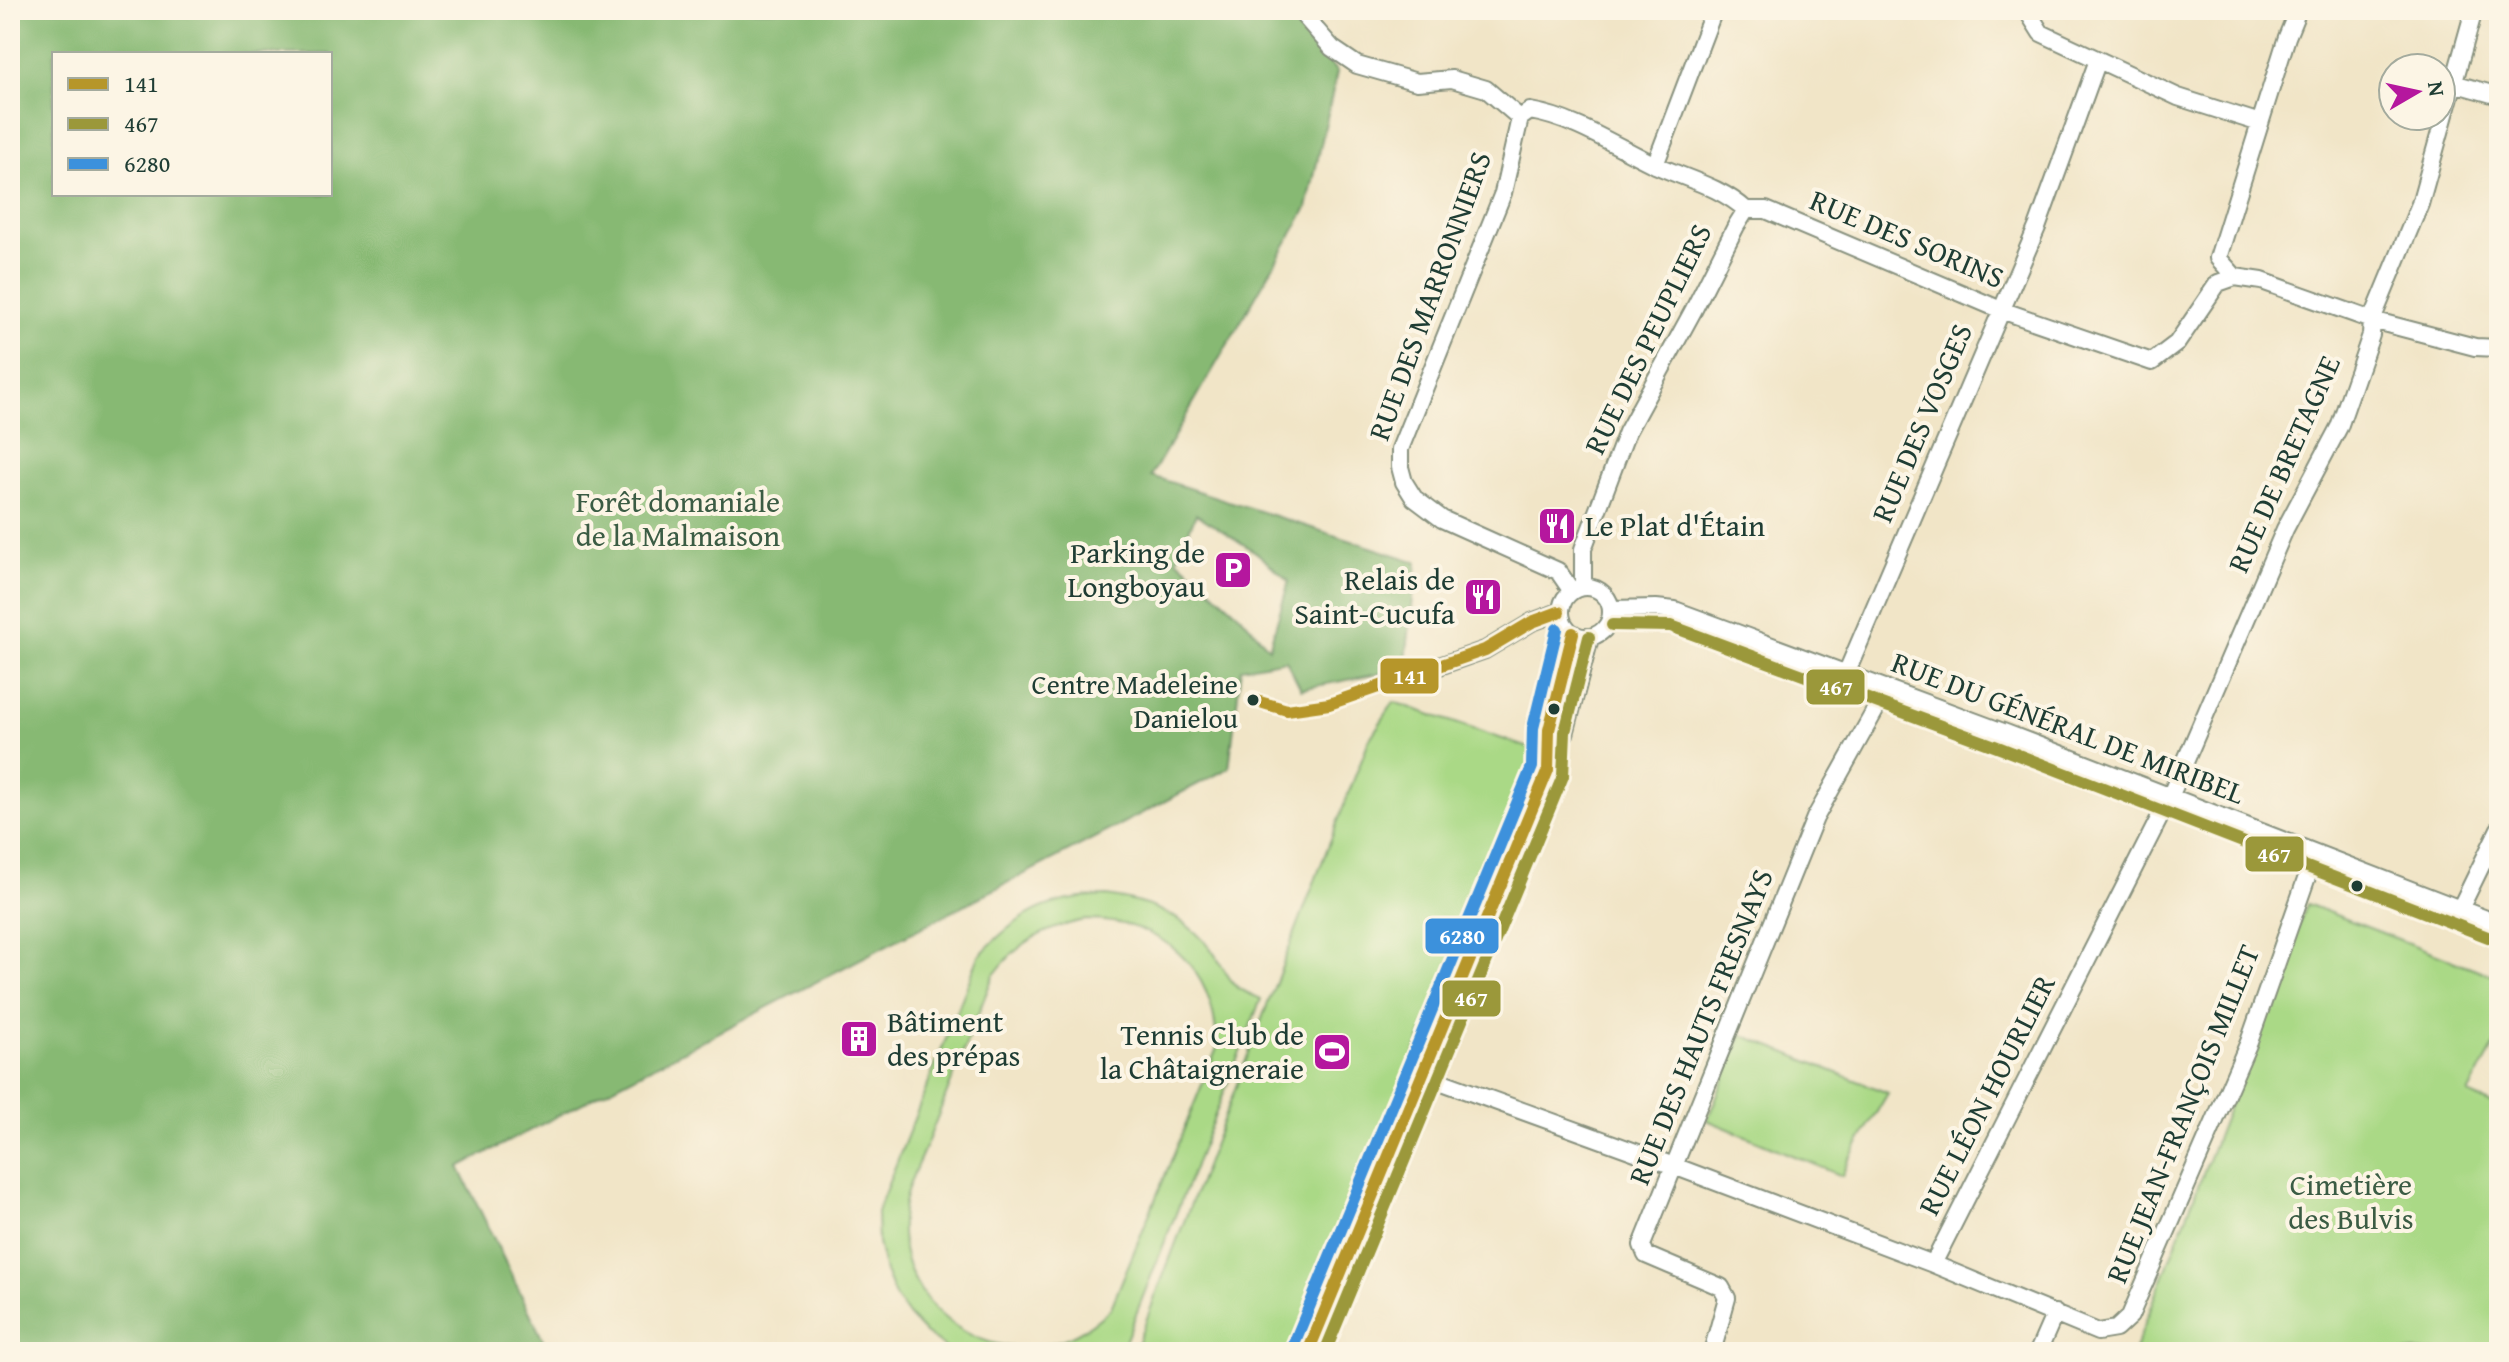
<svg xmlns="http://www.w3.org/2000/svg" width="2509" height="1362" font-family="'Gentium Book Plus',serif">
	<rect width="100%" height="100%" fill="#fcf5e5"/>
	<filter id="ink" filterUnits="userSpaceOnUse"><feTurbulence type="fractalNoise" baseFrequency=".0125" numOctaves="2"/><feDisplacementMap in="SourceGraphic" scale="16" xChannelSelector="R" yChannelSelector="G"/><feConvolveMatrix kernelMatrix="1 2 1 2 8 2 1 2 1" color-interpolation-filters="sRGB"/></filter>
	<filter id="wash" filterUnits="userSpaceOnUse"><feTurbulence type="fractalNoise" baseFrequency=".006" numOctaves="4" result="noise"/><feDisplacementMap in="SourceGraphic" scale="32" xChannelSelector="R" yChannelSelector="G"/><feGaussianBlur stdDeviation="1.8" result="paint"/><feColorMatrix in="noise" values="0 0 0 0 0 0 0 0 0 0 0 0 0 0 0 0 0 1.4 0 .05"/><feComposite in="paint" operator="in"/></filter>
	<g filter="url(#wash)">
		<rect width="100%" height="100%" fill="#f1e5c7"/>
		<!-- green -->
		<path fill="#aad986" stroke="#648b5d" stroke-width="2" fill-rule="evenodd" d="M1394 702 1538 751 1293 1352H1134L1369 740Z
			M1107 896C1145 902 1180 913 1206 943 1218 956 1224 972 1234 984 1240 991 1253 995 1261 999L1121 1352H951L925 1333 908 1315 895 1296 885 1272 878 1243 877 1212 979 956C1019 913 1047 898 1107 896ZM1085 920C1163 920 1216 968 1217 1048L1111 1308C1078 1340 1035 1356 989 1342 932 1324 895 1270 903 1210 906 1185 921 1159 930 1136 951 1082 972 1029 993 976 1019 941 1043 929 1085 920Z
			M2307 904 2499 978V1037L2468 1094 2499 1107V1352H2134Z
			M1742 1035 1888 1093 1848 1161 1842 1176 1707 1120Z"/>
		<!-- forest -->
		<path fill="#87b973" stroke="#537b54" stroke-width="2" fill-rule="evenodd" d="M10 10H1286L1337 72 1307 208 1151 476 1417 562 1405 669 1301 689 1286 660 1241 668 1229 768 459 1167 549 1352H10ZM54 54H330V194H54ZM1196 514 1257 553 1289 581 1269 648 1242 617 1177 559Z"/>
	</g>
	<g filter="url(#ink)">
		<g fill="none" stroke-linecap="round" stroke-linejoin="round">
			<!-- minor casing -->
			<g stroke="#88917e" stroke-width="20">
				<path id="minor" d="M1299 10 1332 48 1357 65 1417 82 1452 79 1486 89 1520 118 1530 111C1573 118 1612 144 1651 163 1683 178 1720 186 1746 210H1766L2001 310 2152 362 2177 343 2218 283 2235 277 2262 281 2372 320 2475 347 2499 348
					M2034 10 2031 17 2041 33 2178 97 2260 123
					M2453 83 2499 96
					M1520 118 1503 193 1400 449V467L1404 482 1414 498 1442 519 1558 571 1571 590
					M1655 165 1714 10
					M2235 277 2218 258 2287 37 2298 10
					M1583 586V549L1627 432 1693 311 1736 226 1746 210
					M1561 612a25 25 0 1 1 50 0a25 25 0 1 1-50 0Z
					M1612 609 1656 608 1675 610 2006 733 2499 924
					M1846 674 2038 225 2098 60
					M1385 685 1485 650 1532 622 1559 612
					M1548 764 1549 730 1573 633
					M2315 854 2249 1042 2130 1316 2116 1329 2098 1332 1933 1264 2170 797 2285 529 2339 427 2371 335 2372 320 2420 204 2474 10
					M2460 909 2499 829
					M1423 1075 1674 1166 1933 1264
					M1308 1352 1548 770 1565 734 1590 638
					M1712 1352 1727 1298 1721 1287 1646 1255 1642 1245 1815 818 1887 689
					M2038 1352 2055 1313"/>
			</g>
			<!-- minor -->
			<use href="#minor" stroke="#fff" stroke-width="16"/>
			<!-- bus-1 casing -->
			<g stroke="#fcf5e5" stroke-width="18">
				<path id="bus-1" d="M1253 700 1287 710 1329 704 1485 650 1532 622 1559 612
					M1308 1352 1548 770 1549 730 1573 633"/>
			</g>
			<!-- bus-2 casing -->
			<g stroke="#fcf5e5" stroke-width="18">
				<path id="bus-2" d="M1612 625 1671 626 2000 748 2493 939
					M1325 1352 1563 776 1565 732 1589 637"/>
			</g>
			<!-- bus-3 casing -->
			<g stroke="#fcf5e5" stroke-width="18">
				<path id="bus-3" d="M1293 1346 1532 767 1533 728 1557 629"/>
			</g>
			<!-- bus-1 -->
			<use href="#bus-1" stroke="#b6962a" stroke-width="12"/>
			<!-- bus-2 -->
			<use href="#bus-2" stroke="#9b983a" stroke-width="12"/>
			<!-- bus-3 -->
			<use href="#bus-3" stroke="#3c91dc" stroke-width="12"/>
		</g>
	</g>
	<!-- icons -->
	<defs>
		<g id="restaurant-square" transform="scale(2)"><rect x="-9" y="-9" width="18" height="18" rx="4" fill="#b5179e" stroke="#fcf5e5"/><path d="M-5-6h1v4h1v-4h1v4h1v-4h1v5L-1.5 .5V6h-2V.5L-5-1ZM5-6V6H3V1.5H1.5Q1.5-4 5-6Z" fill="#fff"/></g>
		<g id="parking-square" transform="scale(2)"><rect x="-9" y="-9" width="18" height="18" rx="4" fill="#b5179e" stroke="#fcf5e5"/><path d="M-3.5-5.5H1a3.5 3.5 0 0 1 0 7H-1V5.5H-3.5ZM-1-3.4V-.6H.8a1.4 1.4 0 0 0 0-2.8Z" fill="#fff"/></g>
		<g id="building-square" transform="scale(2)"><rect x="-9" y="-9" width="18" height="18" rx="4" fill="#b5179e" stroke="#fcf5e5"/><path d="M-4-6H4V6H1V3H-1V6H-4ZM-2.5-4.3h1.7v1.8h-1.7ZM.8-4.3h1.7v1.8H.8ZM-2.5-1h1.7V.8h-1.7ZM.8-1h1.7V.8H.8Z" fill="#fff"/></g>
		<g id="stadium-square" transform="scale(2)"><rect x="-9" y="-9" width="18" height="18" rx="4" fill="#b5179e" stroke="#fcf5e5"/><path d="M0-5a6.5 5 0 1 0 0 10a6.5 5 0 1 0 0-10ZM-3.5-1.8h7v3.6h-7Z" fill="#fff"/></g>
	</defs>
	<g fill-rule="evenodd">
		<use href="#restaurant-square" x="1557" y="526"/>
		<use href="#parking-square" x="1233" y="570"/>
		<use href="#restaurant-square" x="1483" y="597"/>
		<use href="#building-square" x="859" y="1039"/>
		<use href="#stadium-square" x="1332" y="1052"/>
	</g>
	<!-- markers -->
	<g fill="#1f3d34" stroke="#fcf5e5" stroke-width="3">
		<circle cx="1253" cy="700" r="7"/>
		<circle cx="1554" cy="709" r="7"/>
		<circle cx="2357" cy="886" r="7"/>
	</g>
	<g text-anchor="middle" stroke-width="8" stroke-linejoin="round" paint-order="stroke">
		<!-- bus labels -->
		<g font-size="28" fill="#1f3d34" stroke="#fcf5e5" text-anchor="end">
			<text x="1238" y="694">Centre Madeleine<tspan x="1238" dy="34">Danielou</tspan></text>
		</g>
		<!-- street labels -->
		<g font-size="30" fill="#1f3d34" stroke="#fcf5e5">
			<text transform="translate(1907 239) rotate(23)" y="10">RUE DES SORINS</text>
			<text transform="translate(1430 296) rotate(-70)" y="10">RUE DES MARRONNIERS</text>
			<text transform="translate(1648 339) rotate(-64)" y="10">RUE DES PEUPLIERS</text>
			<text transform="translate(1922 423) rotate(-67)" y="10">RUE DES VOSGES</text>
			<text transform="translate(2284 464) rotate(-66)" y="10">RUE DE BRETAGNE</text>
			<text transform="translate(2068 728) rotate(21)" y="10">RUE DU GÉNÉRAL DE MIRIBEL</text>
			<text transform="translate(1701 1027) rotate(-68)" y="10">RUE DES HAUTS FRESNAYS</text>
			<text transform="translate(1987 1095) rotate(-63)" y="10">RUE LÉON HOURLIER</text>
			<text transform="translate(2183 1114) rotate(-68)" y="10">RUE JEAN-FRANÇOIS MILLET</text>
		</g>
		<!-- park labels -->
		<g font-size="30" fill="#3b5c44" stroke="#fcf5e5">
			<text x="678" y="512">Forêt domaniale<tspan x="678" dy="34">de la Malmaison</tspan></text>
			<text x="2351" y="1195">Cimetière<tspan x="2351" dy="34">des Bulvis</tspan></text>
		</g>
		<!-- poi labels -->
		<g font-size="30" fill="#1f3d34" stroke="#fcf5e5" text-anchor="end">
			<text x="1585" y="536" text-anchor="start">Le Plat d'Étain</text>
			<text x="1205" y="563">Parking de<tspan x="1205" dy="34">Longboyau</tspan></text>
			<text x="1455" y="590">Relais de<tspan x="1455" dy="34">Saint-Cucufa</tspan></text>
			<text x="887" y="1032" text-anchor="start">Bâtiment<tspan x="887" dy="34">des prépas</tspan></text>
			<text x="1304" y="1045">Tennis Club de<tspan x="1304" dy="34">la Châtaigneraie</tspan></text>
		</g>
	</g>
	<g stroke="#fcf5e5" stroke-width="3">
		<rect x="1379" y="657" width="61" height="38" rx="8" fill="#b6962a"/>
		<rect x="1805" y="668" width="61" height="38" rx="8" fill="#9b983a"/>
		<rect x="2244" y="835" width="61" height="38" rx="8" fill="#9b983a"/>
		<rect x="1424" y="917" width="76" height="38" rx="8" fill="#3c91dc"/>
		<rect x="1441" y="979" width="61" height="39" rx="8" fill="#9b983a"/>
	</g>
	<g font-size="22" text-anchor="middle" font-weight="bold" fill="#fff">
		<text x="1410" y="684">141</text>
		<text x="1836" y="695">467</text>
		<text x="2274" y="862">467</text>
		<text x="1462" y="944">6280</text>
		<text x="1471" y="1006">467</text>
	</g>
	<!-- margin -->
	<rect width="2509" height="1362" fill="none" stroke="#fcf5e5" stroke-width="40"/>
	<!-- legend -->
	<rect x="52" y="52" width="280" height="144" fill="#fcf5e5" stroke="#a4ab9e" stroke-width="2"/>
	<rect x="68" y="78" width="40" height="12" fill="#b6962a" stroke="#a4ab9e" stroke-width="2"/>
	<text x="124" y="92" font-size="24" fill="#1f3d34">141</text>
	<rect x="68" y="118" width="40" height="12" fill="#9b983a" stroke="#a4ab9e" stroke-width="2"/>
	<text x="124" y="132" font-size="24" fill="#1f3d34">467</text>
	<rect x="68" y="158" width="40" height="12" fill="#3c91dc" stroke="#a4ab9e" stroke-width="2"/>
	<text x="124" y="172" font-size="24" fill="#1f3d34">6280</text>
	<!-- north arrow -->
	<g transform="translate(2417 92) rotate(81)"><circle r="38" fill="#fcf5e5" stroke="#a4ab9e" stroke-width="2"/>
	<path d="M0-6L14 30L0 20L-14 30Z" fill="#b5179e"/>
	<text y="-12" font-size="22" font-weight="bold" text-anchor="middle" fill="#1f3d34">N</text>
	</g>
</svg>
